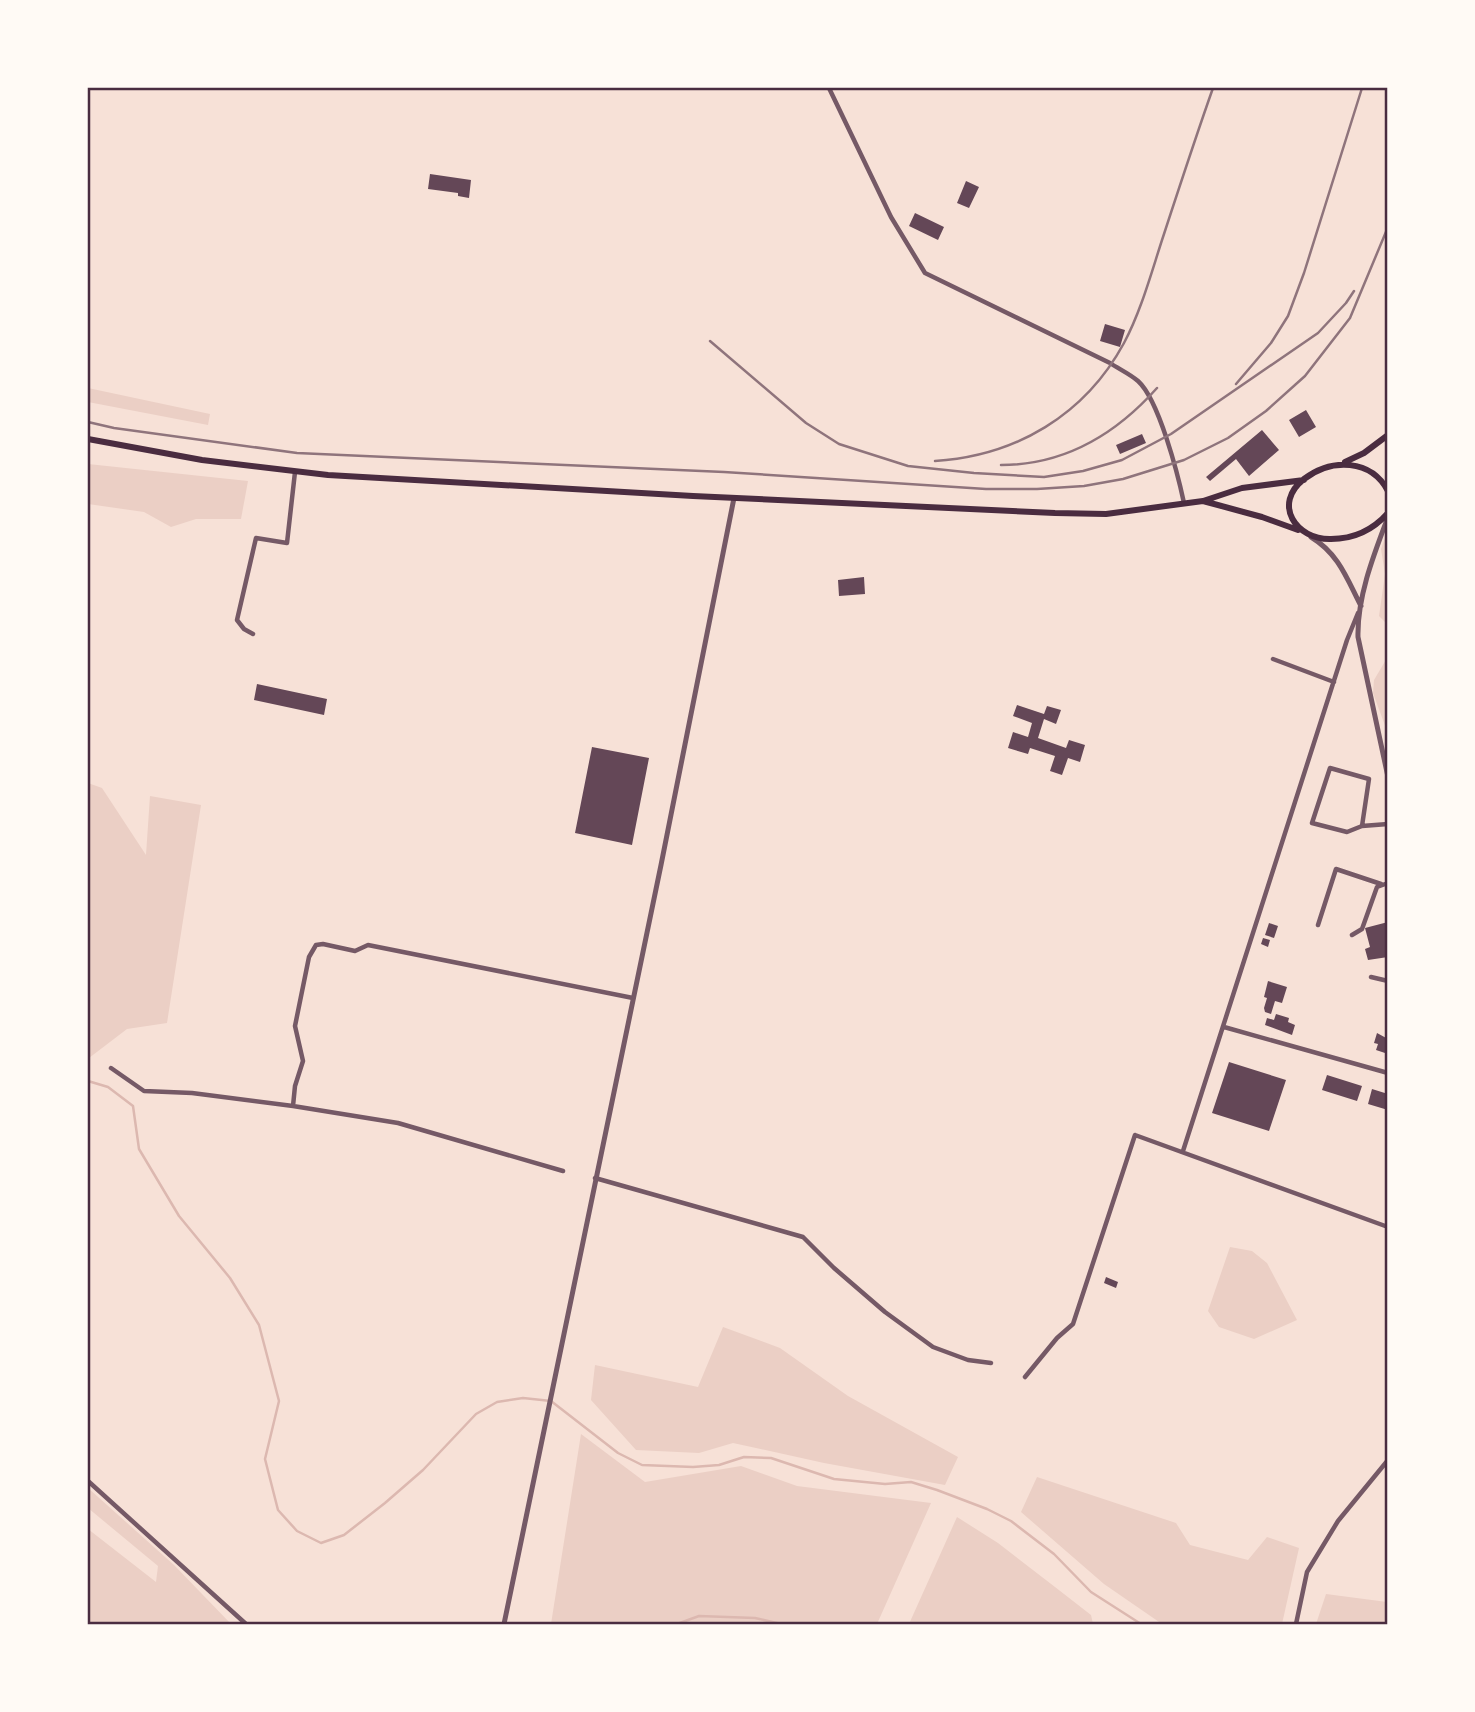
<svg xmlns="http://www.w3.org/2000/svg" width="1475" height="1712" font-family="'Fira Sans Condensed',sans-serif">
	<rect width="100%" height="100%" fill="#f7e1d7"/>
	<!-- green -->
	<path fill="#ebcfc5" d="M88 388 210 414 208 425 88 402Z
		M88 464 248 481 241 519H196L171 527 144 512 88 504Z
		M1387 532 1388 622 1386 623 1379 616 1385 574 1381 549Z
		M1387 658H1388L1387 731 1373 693 1374 680Z
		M88 783 102 788 146 855 150 796 201 805 167 1023 127 1029 89 1058Z
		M1230 1247 1252 1251 1267 1263 1297 1320 1254 1339 1219 1327 1208 1311Z
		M723 1327 780 1348 848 1396 958 1457 945 1485 824 1463 733 1443 699 1453 636 1450 591 1400 595 1365 698 1387Z
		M581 1434 645 1482 741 1466 797 1486 931 1503 877 1624H551Z
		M1037 1477 1176 1523 1190 1545 1248 1560 1267 1537 1299 1548 1282 1624H1162L1104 1584 1021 1512Z
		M88 1488 174 1565 231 1624H88V1529L156 1582 158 1566 88 1508Z
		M957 1517 998 1543 1055 1587 1091 1615 1093 1624H909Z
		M1326 1594 1387 1602V1624H1316Z"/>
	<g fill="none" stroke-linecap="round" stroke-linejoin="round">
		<!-- stream -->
		<path stroke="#dcb8b0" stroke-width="2.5" d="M88 1081 108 1087 133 1106 139 1149 179 1216 230 1278 259 1325 279 1401 265 1459 278 1510 297 1531 321 1543 344 1535 385 1503 423 1470 476 1414 497 1402 523 1398 551 1401 618 1453 642 1465 693 1467 719 1465 744 1457 771 1458 834 1479 885 1484 911 1482 937 1490 987 1509 1011 1521 1054 1554 1091 1592 1141 1624
			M677 1624 699 1616 755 1618 781 1624"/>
	</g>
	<!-- building -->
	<path fill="#644757" d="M430 174 471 180 469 198 458 196V193L428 189Z
		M966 181 979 187 969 208 957 203Z
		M915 213 944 227 938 240 909 226Z
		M1105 324 1125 330 1120 347 1100 341Z
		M1306 410 1316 427 1299 437 1289 420Z
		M1262 430 1279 450 1249 476 1236 459 1210 481 1206 477Z
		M1142 434 1146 443 1120 454 1116 445Z
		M864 577 865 594 839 596 838 580Z
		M257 684 327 699 324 715 254 700Z
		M1017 705 1044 714 1047 706 1061 710 1056 724 1044 719 1038 738 1066 748 1069 740 1085 745 1080 762 1068 758 1062 775 1050 771 1055 756 1030 748 1028 754 1008 748 1013 732 1028 737 1032 723 1013 716Z
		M592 747 649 758 632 845 575 833Z
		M1388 922V957L1368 960 1365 949 1370 947 1365 928Z
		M1269 923 1278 926 1274 938 1265 935Z
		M1263 938 1270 940 1268 947 1261 944Z
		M1268 981 1287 987 1282 1003 1275 1001 1271 1014 1265 1012 1264 1008 1267 998 1264 997Z
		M1276 1014 1289 1018 1288 1022 1295 1025 1292 1035 1265 1025 1267 1018 1274 1020Z
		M1377 1033 1388 1039V1054L1376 1050 1378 1044 1374 1043Z
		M1229 1062 1286 1080 1269 1131 1212 1113Z
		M1327 1075 1362 1086 1357 1101 1322 1090Z
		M1372 1089 1388 1094V1110L1368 1104Z
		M1106 1277 1118 1282 1116 1288 1104 1283Z"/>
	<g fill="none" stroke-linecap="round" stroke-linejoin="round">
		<!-- minor -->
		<path stroke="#755966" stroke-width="4.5" d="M829 88 891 217 925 273 1110 363C1119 369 1130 374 1138 381 1159 400 1178 475 1184 503
			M253 634 244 629 237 620 256 538 287 543 295 472
			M1273 659 1334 682
			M1362 826 1369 779 1330 768 1312 823 1347 832 1362 826 1388 824
			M1318 925 1336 869 1381 884
			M1352 935 1362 929 1377 887 1388 883
			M1371 977 1388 981
			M1224 1027 1388 1073
			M111 1068 144 1091 192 1093 293 1106 398 1123 563 1171
			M293 1106 295 1086 303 1061 295 1026 309 957 316 945 323 944 355 951 368 945 633 998
			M1183 1151 1347 640 1358 613
			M595 1178 803 1237 834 1268 885 1312 933 1347 968 1360 991 1363
			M1025 1377 1057 1338 1073 1324 1135 1135 1388 1227
			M88 1481 246 1624
			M1296 1624 1307 1572 1338 1521 1388 1460"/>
		<!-- tertiary -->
		<path stroke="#755966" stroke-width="5" d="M1388 517C1374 554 1357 597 1358 637L1388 777
			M1311 537C1339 554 1347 579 1361 606
			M504 1624 661 865 734 498"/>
		<!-- secondary -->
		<path stroke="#4a2c40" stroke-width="6" d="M88 439 202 460 328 475 693 496 1055 513 1106 514 1203 501 1242 488 1304 480
			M1345 462 1364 453 1388 435
			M1388 491C1371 459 1332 458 1304 479 1272 504 1296 540 1331 539 1354 539 1372 531 1388 513
			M1203 501 1262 517 1298 530"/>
		<!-- rail -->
		<path stroke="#8f747c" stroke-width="2.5" d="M710 341 806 423 839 444 908 466 974 473 1044 477 1083 471 1122 460 1171 434 1318 333 1346 303 1354 291
			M1236 384 1271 343 1288 316 1304 273 1362 88
			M88 422 114 428 297 453 724 472 986 489H1037L1084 486 1123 479 1184 460 1228 438 1266 411 1305 376 1350 318 1388 227
			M935 461C1016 456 1085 415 1124 343 1142 309 1152 270 1164 234 1180 185 1196 136 1213 88
			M1001 465C1064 465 1116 434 1157 388"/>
	</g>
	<!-- border -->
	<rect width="1475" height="1712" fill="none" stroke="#fffaf5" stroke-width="178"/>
	<rect x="89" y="89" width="1297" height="1534" fill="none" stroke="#4a2c40" stroke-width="2.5"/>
</svg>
